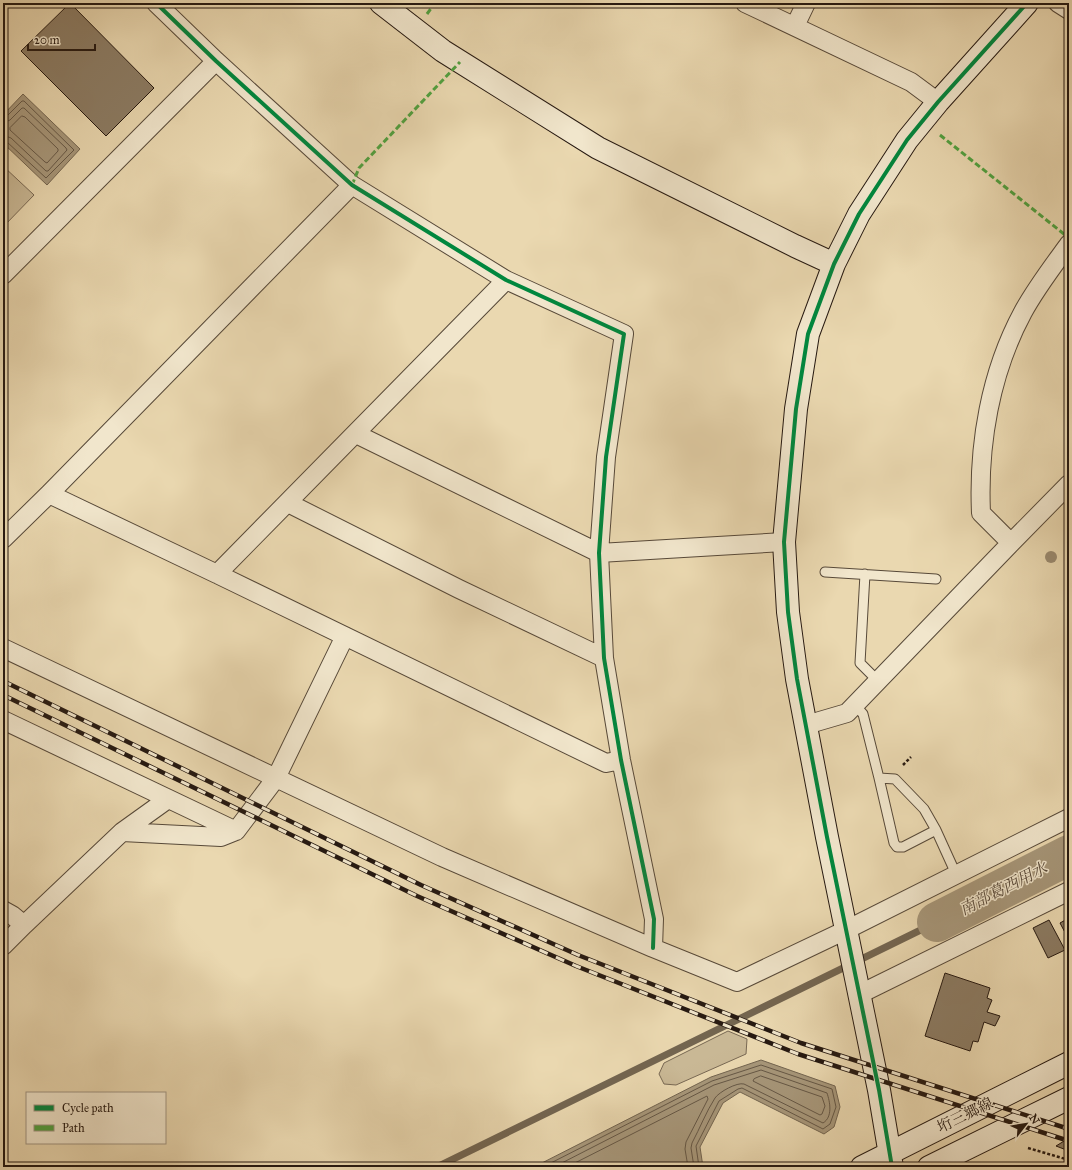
<svg xmlns="http://www.w3.org/2000/svg" width="1072" height="1170" font-family="'IM FELL Great Primer','Noto Serif JP',serif">
	<rect width="100%" height="100%" fill="#ead8b0"/>
	<filter id="stains"><feTurbulence type="fractalNoise" baseFrequency=".005" numOctaves="4"/><feColorMatrix values="0 0 0 0 .2 0 0 0 0 .09 0 0 0 0 .02 0 0 0 .5 -.17"/></filter>
	<radialGradient id="worn" r=".72"><stop offset=".6" stop-color="#630" stop-opacity="0"/><stop offset="1" stop-color="#630" stop-opacity=".3"/></radialGradient>
	<!-- green -->
	<path fill="#c9b895" stroke="#786853" d="M3 166 34 195 3 227Z
		M728 1031 747 1039 746 1054 676 1085 664 1084 659 1074 664 1063Z"/>
	<!-- water -->
	<path fill="#a7977a" stroke="#736550" d="M23 94 80 149 47 185 3 143V115Z
		M761 1060 835 1086 840 1107 834 1127 824 1134 740 1092 723 1103 700 1147 703 1167H534L711 1077Z"/>
	<g fill="none" stroke-linecap="round" stroke-linejoin="round">
		<!-- shore -->
		<path stroke="#665846" stroke-width="1" d="M22 116 25 117 58 149V151L47 163 45 162 10 130V128Z
			M3 117 7 116 22 101H24L74 150 46 178 7 142 3 141
			M3 123 10 120 22 108H24L66 148 67 150 48 171H46L11 138 3 135
			M761 1076 822 1097 825 1106 822 1114 820 1115 753 1081 754 1079Z
			M543 1167 712 1081 761 1065 832 1089 836 1107 830 1124 823 1129 742 1088 738 1089 719 1101 696 1146 699 1167
			M554 1167 714 1085 761 1070 827 1093C830 1102 833 1117 823 1123L744 1084C737 1082 719 1092 715 1098 706 1112 700 1128 692 1143L691 1148 694 1167
			M567 1167 707 1096 708 1099 686 1142 685 1149 688 1167"/>
		<!-- stream -->
		<path stroke="#736550" stroke-width="7" d="M437 1167 937 922"/>
		<!-- river -->
		<path stroke="#a7977a" stroke-width="40" d="M937 922 1069 855"/>
	</g>
	<!-- building -->
	<path fill="#8c7c64" stroke="#261911" d="M70 3 154 88 106 136 21 51Z
		M1069 918V940L1060 923Z
		M1049 920 1065 950 1048 958 1033 928Z
		M945 973 990 988 987 998 992 1000 987 1012 1000 1016 995 1026 984 1022 978 1042 973 1041 970 1051 925 1036Z
		M1069 1138V1151L1056 1146Z"/>
	<g fill="none" stroke-linecap="round" stroke-linejoin="round">
		<!-- lane casing -->
		<g stroke="#574939" stroke-width="11">
			<path id="lane" d="M825 572 936 579
				M865 574 860 663 878 681
				M855 705 863 714 879 778
				M936 830 903 847H897L894 843 879 778 895 779 924 809 936 830 956 874"/>
		</g>
		<!-- street casing -->
		<g stroke="#574939" stroke-width="20">
			<path id="street" d="M156 3 216 61 352 185 506 280 624 334 606 457 599 553 604 658 621 760 654 919 653 948
				M745 3 911 82 938 102
				M1058 3 1069 10
				M795 26 806 3
				M3 275 216 61
				M356 434 599 553 784 542
				M49 494 217 574 606 763 621 760
				M288 503 459 589 604 658
				M3 539 49 494 352 185
				M1011 543 981 513C978 445 990 373 1023 312 1036 288 1053 266 1069 244
				M217 574 506 280
				M3 648 442 857 653 948 737 982 846 930 1069 818
				M3 720 236 831 276 778 345 636
				M806 725 847 713 1011 543 1069 484
				M122 832 221 837 236 831
				M3 910 12 915 24 925 122 832 168 799
				M3 946 24 925
				M860 994 1069 891"/>
		</g>
		<!-- secondary casing -->
		<g stroke="#261911" stroke-width="24">
			<path id="secondary" d="M381 3 443 51 598 148 795 246 834 264
				M862 1167 1069 1063
				M892 1167 879 1090 827 837 797 679 788 612 784 542 796 409 808 334 834 264 859 214 907 140 938 102 1027 3
				M929 1167 1069 1098"/>
		</g>
		<!-- path -->
		<path stroke="#261911" stroke-width="2.5" stroke-dasharray="3 2" stroke-linecap="butt" d="M903 765 911 757
			M1028 1148 1069 1160"/>
		<!-- lane -->
		<use href="#lane" stroke="#f1e6cc" stroke-width="9"/>
		<!-- street -->
		<use href="#street" stroke="#f1e6cc" stroke-width="18"/>
		<!-- secondary -->
		<use href="#secondary" stroke="#f1e6cc" stroke-width="22"/>
		<!-- rail casing -->
		<g stroke="#261911" stroke-width="4.5">
			<path id="rail" d="M3 681 421 885 578 955 801 1043 1069 1129
				M3 695 417 896 576 966 798 1054 1069 1141"/>
		</g>
		<!-- rail -->
		<use href="#rail" stroke="#f1e6cc" stroke-width="3" stroke-dasharray="9" stroke-linecap="butt"/>
		<!-- quiet -->
		<path stroke="#50a13f" stroke-width="3" stroke-dasharray="6 3" stroke-linecap="butt" d="M427 14 435 3
			M940 135 1069 238
			M352 185 359 168 460 62"/>
		<!-- cycleway casing -->
		<g stroke="#f1e6cc" stroke-width="6">
			<path id="cycleway" d="M156 3 216 61 352 185 506 280 624 334 606 457 599 553 604 658 621 760 654 919 653 948
				M892 1167 879 1090 827 837 797 679 788 612 784 542 796 409 808 334 834 264 859 214 907 140 938 102 1027 3"/>
		</g>
		<!-- cycleway -->
		<use href="#cycleway" stroke="#00873e" stroke-width="4"/>
	</g>
	<!-- trees -->
	<circle fill="#99896f" cx="1051" cy="557" r="6"/>
	<g text-anchor="middle" stroke-width="3" stroke-linejoin="round" paint-order="stroke">
		<!-- street labels -->
		<g font-size="15" fill="#261911" stroke="#f1e6cc">
			<text transform="translate(965 1115) rotate(-26)" y="5">垳三郷線</text>
		</g>
		<!-- water labels -->
		<g font-size="16" font-style="italic" fill="#5a4b3b" stroke="#f1e6cc">
			<text transform="translate(1003 888) rotate(-27)" y="6">南部葛西用水</text>
		</g>
	</g>
	<!-- margin -->
	<rect width="1072" height="1170" fill="none" stroke="#ead8b0" stroke-width="16"/>
	<rect x="4" y="4" width="1064" height="1162" fill="none" stroke="#261911" stroke-width="2"/>
	<rect x="8" y="8" width="1056" height="1154" fill="none" stroke="#261911"/>
	<!-- legend -->
	<rect x="26" y="1092" width="140" height="52" fill="#f1e6cc" stroke="#a09481"/>
	<rect x="34" y="1105" width="20" height="6" fill="#00873e" stroke="#a09481"/>
	<text x="62" y="1112" font-size="12" fill="#261911">Cycle path</text>
	<rect x="34" y="1125" width="20" height="6" fill="#50a13f" stroke="#a09481"/>
	<text x="62" y="1132" font-size="12" fill="#261911">Path</text>
	<!-- north arrow -->
	<g transform="translate(1026 1124) rotate(59)" stroke="#f1e6cc" stroke-width="3" paint-order="stroke">
	<path d="M0-3L7 15L0 10L-7 15Z" fill="#261911"/>
	<text y="-6" font-size="11" font-weight="bold" text-anchor="middle" fill="#261911">N</text>
	</g>
	<!-- scale -->
	<path d="M28 44v6h67v-6" fill="none" stroke="#261911" stroke-width="2"/>
	<text x="34" y="44" font-size="12" fill="#261911" stroke="#f1e6cc" stroke-width="3" paint-order="stroke">20 m</text>
	<rect width="100%" height="100%" filter="url(#stains)"/>
	<rect width="100%" height="100%" fill="url(#worn)"/>
</svg>
